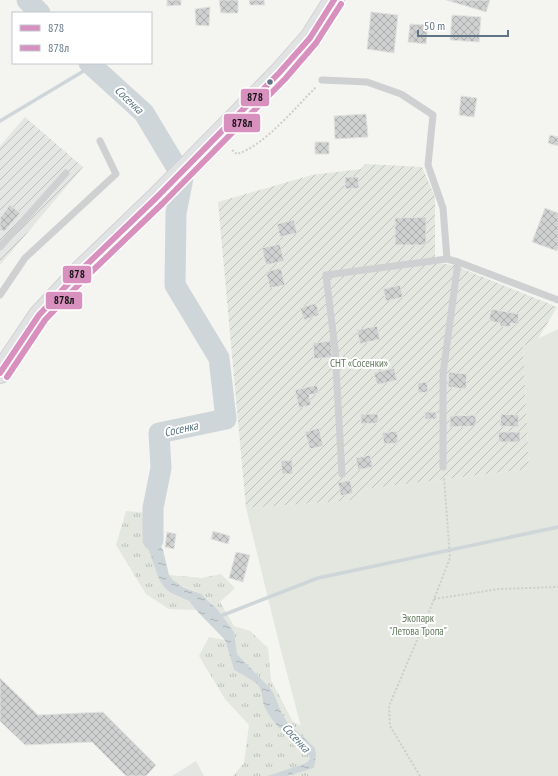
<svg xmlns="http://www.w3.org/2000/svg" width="558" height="776" font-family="'PT Sans Narrow',sans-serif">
	<defs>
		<pattern id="industrial-furrows" width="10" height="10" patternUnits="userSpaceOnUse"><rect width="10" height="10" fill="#e4e6e4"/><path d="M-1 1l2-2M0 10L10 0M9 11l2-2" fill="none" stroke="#bcbfbe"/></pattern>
		<pattern id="grass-tufts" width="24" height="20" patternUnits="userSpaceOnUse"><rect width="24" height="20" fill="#e3e7df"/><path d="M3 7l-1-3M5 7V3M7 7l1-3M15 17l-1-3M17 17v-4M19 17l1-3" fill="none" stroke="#bbc0ba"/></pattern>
		<pattern id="garden-furrows" width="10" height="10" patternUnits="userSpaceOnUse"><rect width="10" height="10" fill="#e3e7df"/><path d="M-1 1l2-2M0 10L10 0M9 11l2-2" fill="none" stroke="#bbc0ba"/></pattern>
		<pattern id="water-ripples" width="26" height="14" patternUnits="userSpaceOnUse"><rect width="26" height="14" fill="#ced6d9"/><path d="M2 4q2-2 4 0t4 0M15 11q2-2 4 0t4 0" fill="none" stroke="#abb2b6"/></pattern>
		<pattern id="building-cross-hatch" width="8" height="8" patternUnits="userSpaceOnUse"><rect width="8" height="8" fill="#cfd0d0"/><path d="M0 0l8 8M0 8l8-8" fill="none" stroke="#abadae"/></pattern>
	</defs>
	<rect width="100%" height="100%" fill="#f4f4f1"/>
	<!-- built -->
	<path fill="#e4e6e4" d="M196 761 204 776H172Z"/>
	<!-- industrial -->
	<path fill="url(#industrial-furrows)" d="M25 117 83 167 0 265V146Z"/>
	<!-- grass -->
	<path fill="url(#grass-tufts)" d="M126 511 149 513 146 526 171 593 189 601 196 610 169 609 146 594 116 545Z
		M221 574 235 588 220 602 234 626 250 631 268 648 271 680 293 722 333 740 398 776H288L314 768 315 748 288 723 282 714 268 686 237 654C233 633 219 605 200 594 189 587 177 587 169 575L202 578Z
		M209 637 225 640 234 670C241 674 251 679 257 684 264 691 261 703 266 710 270 718 277 726 283 732 292 743 308 744 310 759L306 763 267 776H233L244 763 249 725 225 699 199 656Z"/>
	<!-- park -->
	<path fill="#e3e7df" d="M558 329V776H314L279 643 246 508 355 500 364 489 529 469 523 346Z"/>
	<!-- garden -->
	<path fill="url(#garden-furrows)" d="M366 164 422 167 435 197V263L453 265 557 307 538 339 523 346 529 469 364 489 355 500 246 508 218 202 312 175 361 169Z"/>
	<!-- water -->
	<path fill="url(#water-ripples)" d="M163 509 158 540 163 550 169 575 173 580 183 587 201 594 217 609 234 632 237 654 268 686 273 692 282 714 288 723 315 748 316 755 314 768 288 776H267L306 763 310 759C308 744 292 743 283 732 277 726 270 718 266 710 261 703 264 691 257 684 251 679 241 674 234 670L225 640 196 610 189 601 171 593 165 588 159 579 148 548 146 526 149 513Z"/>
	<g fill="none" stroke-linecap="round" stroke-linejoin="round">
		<!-- stream -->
		<path stroke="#ced6d9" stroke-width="3.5" d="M0 121 92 66
			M218 617 318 578 558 527"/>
		<!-- river -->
		<path stroke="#ced6d9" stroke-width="21" d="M27 0 40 13
			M89 63 144 113 183 178 176 213 175 285 219 358 226 419 159 433 161 468 153 508V540"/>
	</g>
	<!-- building -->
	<path fill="url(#building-cross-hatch)" stroke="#e3e3e1" d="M167 0H181V5L167 6Z
		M219 0H238V13H221Z
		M249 0H264L265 5H250Z
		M446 0H490L486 12Z
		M210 7 209 26 196 25 195 9Z
		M371 12 398 15 394 53 367 49Z
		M452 15 481 17 479 42 450 40Z
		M410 24 428 25 426 44 408 42Z
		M461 96 477 98 474 117 459 115Z
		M366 114 368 137 335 139 334 116Z
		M550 135 558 137V146L548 143Z
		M315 142H329V154H315Z
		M345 177H358L359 188 345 189Z
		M10 205 20 213 4 232 0 228V218Z
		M545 208 558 213V248L557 251 532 242Z
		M426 217V245H395V218Z
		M294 220 297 233 280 237 277 224Z
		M280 244 284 261 266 265 262 248Z
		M281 268 285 285 270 288 266 272Z
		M400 285 403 297 386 301 383 289Z
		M316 303 319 315 304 320 300 308Z
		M491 309 519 314 518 324 511 323 510 327 500 326V323L489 321Z
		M377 326 380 339 360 344 357 330Z
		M331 341 332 357 314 359 313 343Z
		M394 368 397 380 377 385 374 373Z
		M449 372 467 374 466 389 448 387Z
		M427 382 428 392 418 393V383Z
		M317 385 319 393 309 395 311 405 299 408 295 390Z
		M425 412H436L437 419H425Z
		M361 414H378V423L361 424Z
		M501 414 519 415 518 427 500 426Z
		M476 415V426L450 427V416Z
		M319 428 323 446 310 449 305 432Z
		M397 431 398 443 384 444 382 433Z
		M499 432H520V442H498Z
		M370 455 373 467 358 470 356 458Z
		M292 460 293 474H282L281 461Z
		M350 480 353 493 341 496 338 483Z
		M213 531 230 536 228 544 211 539Z
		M167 532 176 534 174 549 165 547Z
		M236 552 250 555 243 582 229 578Z
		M0 678 38 715 103 712 156 765 146 776H126L92 742 25 745 0 721Z"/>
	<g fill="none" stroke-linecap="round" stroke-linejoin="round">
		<!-- secondary casing -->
		<g stroke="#d0d2d3" stroke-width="22">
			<path id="secondary" d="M0 373 39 315 80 271 157 197 279 73 310 38 334 0"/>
		</g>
		<!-- path -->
		<path stroke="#cdcdcd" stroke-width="2" stroke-dasharray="2 2" stroke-linecap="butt" d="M232 150 237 154C264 146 296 107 316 87
			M434 599 499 589 558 587
			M420 776 390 726 389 706 429 612 450 558 444 477"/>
		<!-- lane -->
		<path stroke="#cfd0d1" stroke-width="7" d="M322 80 367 82 401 94 433 115 428 165 443 208 447 259
			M0 247 66 173
			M0 295 25 258 116 174 100 141
			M443 467V374L458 262
			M342 474 335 349 326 275 447 259 458 262 558 300"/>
		<!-- secondary -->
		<use href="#secondary" stroke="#e1e2e3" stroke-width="20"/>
		<!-- bus-1 casing -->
		<g stroke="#fff" stroke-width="9">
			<path id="bus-1" d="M0 373 39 315 80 271 157 197 279 73 310 38 334 0"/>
		</g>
		<!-- bus-2 casing -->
		<g stroke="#fff" stroke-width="9">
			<path id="bus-2" d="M7 377 45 320 86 277 163 203 285 79 316 43 341 4"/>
		</g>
		<!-- bus-1 -->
		<use href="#bus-1" stroke="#d890bf" stroke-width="6"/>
		<!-- bus-2 -->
		<use href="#bus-2" stroke="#d890bf" stroke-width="6"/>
	</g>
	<!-- markers -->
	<circle fill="#617485" stroke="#fff" stroke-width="1.5" cx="270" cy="82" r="3.5"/>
	<g text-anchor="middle" stroke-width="4" stroke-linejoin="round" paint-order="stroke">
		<!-- park labels -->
		<g font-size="11" fill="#657b60" stroke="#fff">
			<text x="359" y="367">СНТ «Сосенки»</text>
			<text x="418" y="622">Экопарк<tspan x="418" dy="13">"Летова Тропа"</tspan></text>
		</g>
		<!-- water labels -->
		<g font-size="12" font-style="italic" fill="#5c7783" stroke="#fff">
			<text transform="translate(129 100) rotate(44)" y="4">Сосенка</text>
			<text transform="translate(181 429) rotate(-13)" y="4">Сосенка</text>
			<text transform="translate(296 738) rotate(47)" y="4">Сосенка</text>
		</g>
	</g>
	<g stroke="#fff" stroke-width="1.5">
		<rect x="240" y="88" width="30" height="19" rx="4" fill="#d890bf"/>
		<rect x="223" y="113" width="38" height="20" rx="4" fill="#d890bf"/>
		<rect x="62" y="265" width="30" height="19" rx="4" fill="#d890bf"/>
		<rect x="45" y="291" width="38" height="19" rx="4" fill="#d890bf"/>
	</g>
	<g font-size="11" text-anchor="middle" font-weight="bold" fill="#111">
		<text x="255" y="101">878</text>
		<text x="242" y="127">878л</text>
		<text x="77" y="278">878</text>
		<text x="64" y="304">878л</text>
	</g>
	<!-- legend -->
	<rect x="12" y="12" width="140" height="52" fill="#ffffff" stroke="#c0c7ce"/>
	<rect x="20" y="25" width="20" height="6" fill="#d890bf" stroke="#c0c7ce"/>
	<text x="48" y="32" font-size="12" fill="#617485">878</text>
	<rect x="20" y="45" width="20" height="6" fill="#d890bf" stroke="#c0c7ce"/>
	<text x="48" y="52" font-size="12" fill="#617485">878л</text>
	<!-- scale -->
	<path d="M418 30v6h90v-6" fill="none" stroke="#617485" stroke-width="2"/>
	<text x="424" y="30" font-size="12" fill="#617485" stroke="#ffffff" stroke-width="3" paint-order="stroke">50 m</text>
</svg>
